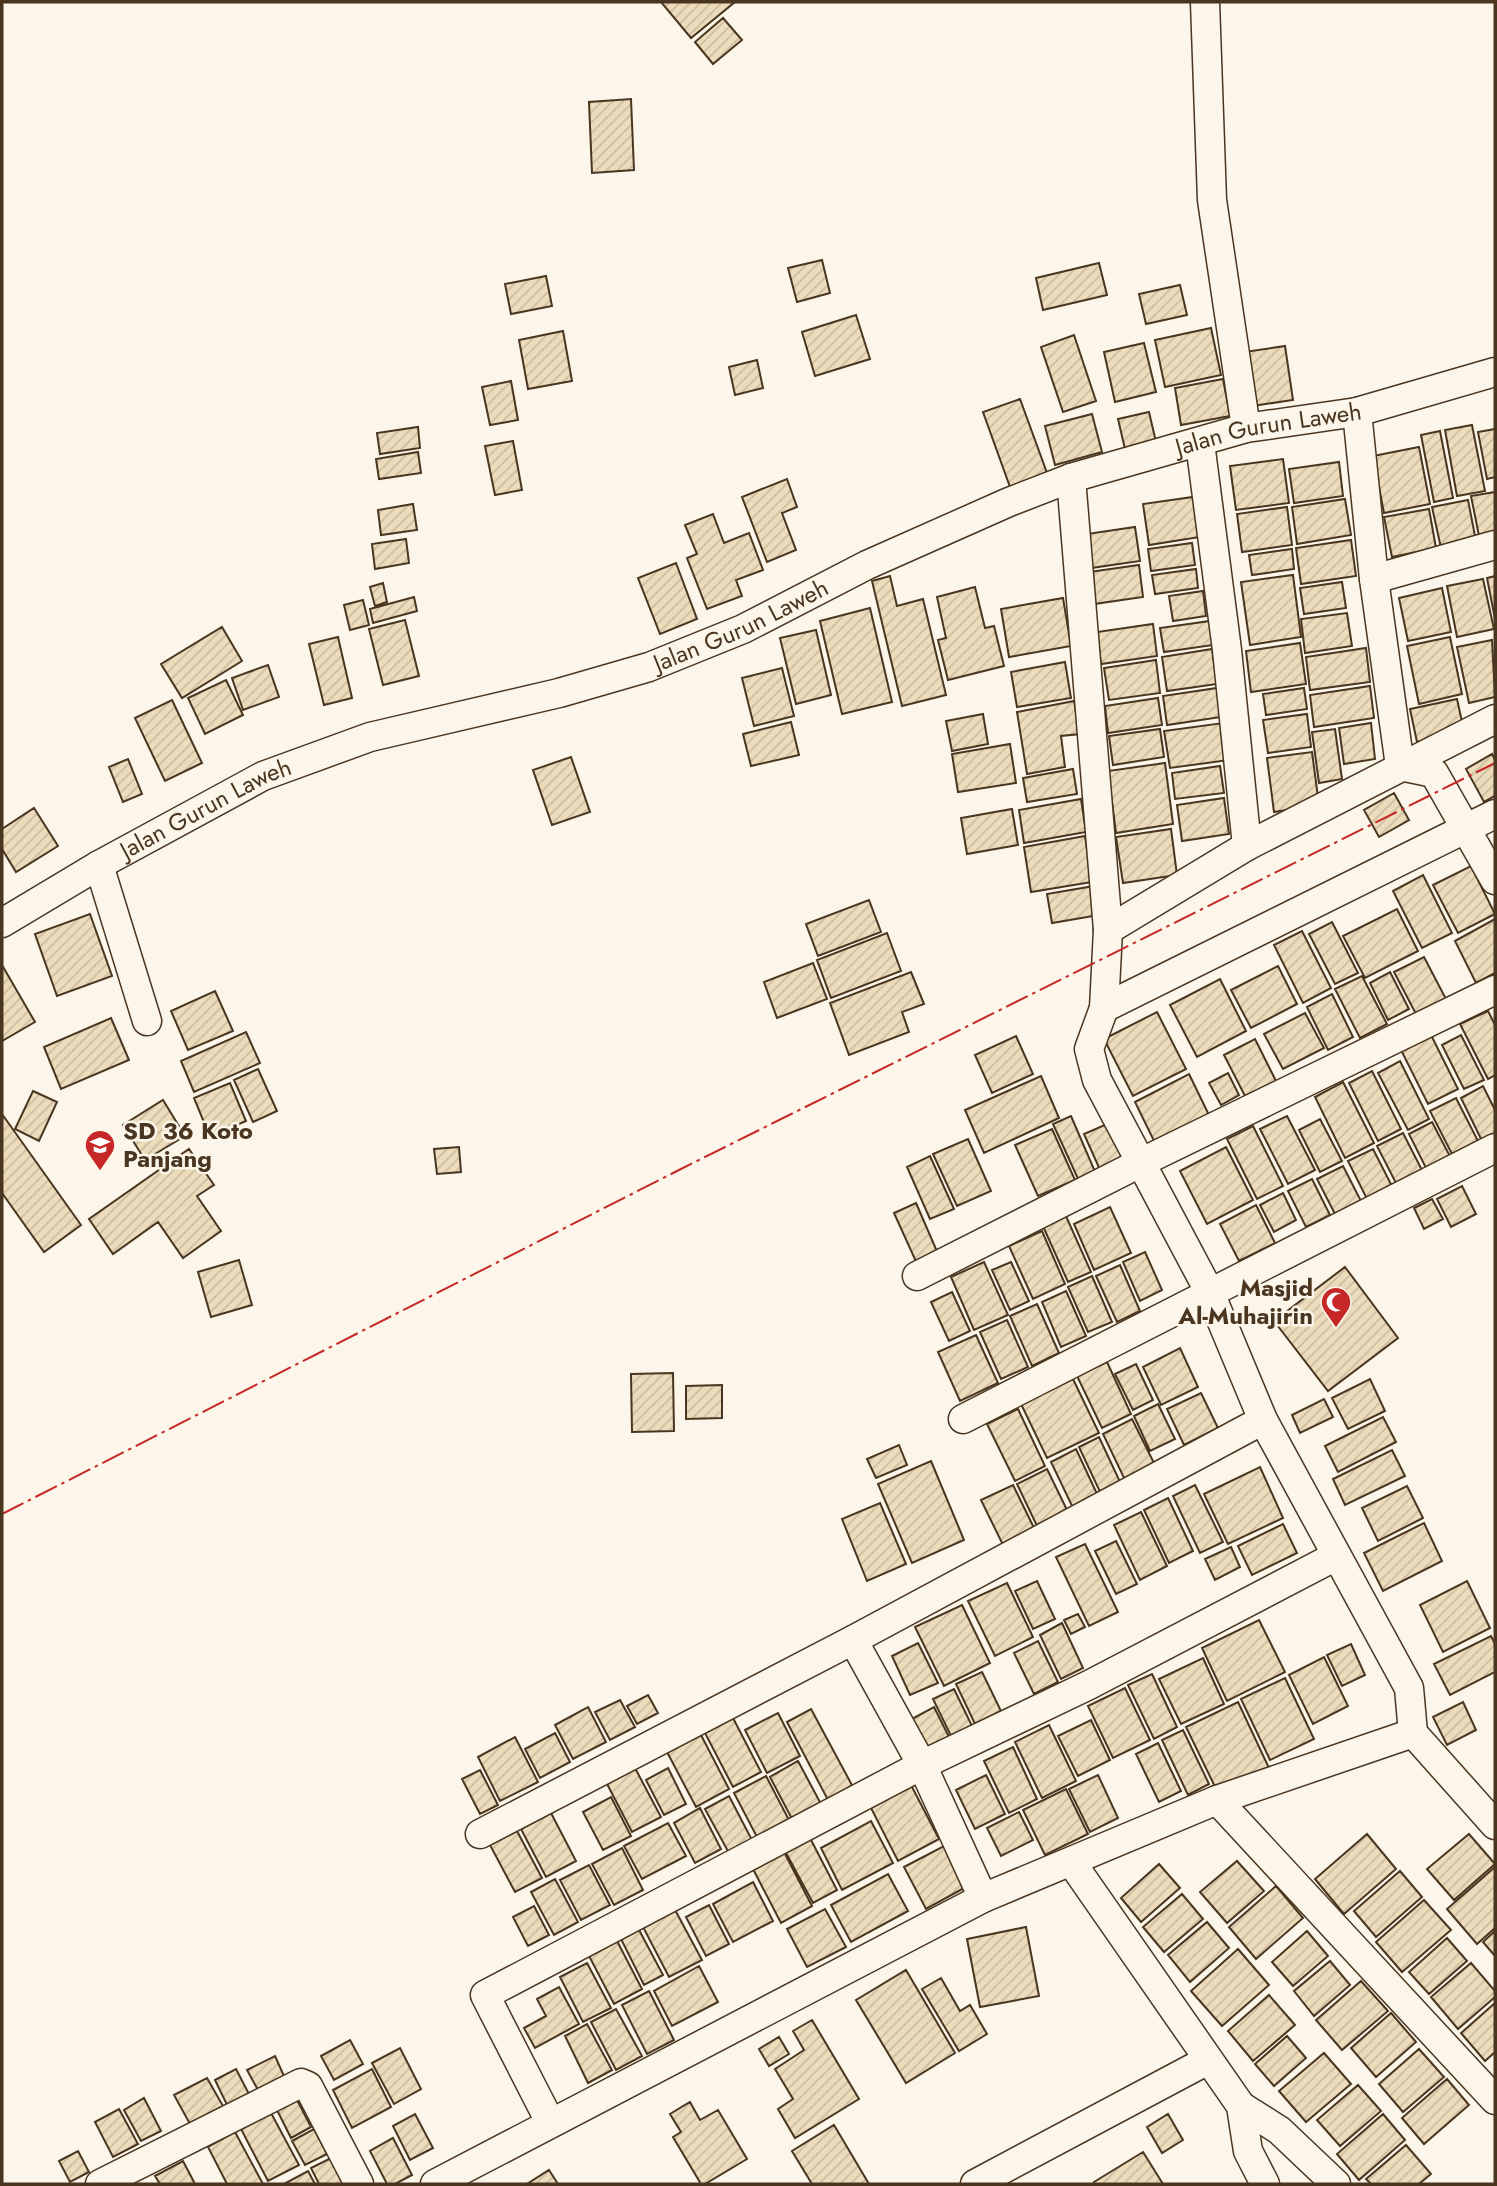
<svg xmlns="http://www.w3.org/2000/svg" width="1497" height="2186" font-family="Jost,sans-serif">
	<defs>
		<pattern id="building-hatch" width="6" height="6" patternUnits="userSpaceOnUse" patternTransform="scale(1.75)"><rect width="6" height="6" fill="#ecdcbc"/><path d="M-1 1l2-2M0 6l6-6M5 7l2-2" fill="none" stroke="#ccbda1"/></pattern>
	</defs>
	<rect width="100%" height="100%" fill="#fbf6e9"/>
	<!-- building -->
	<path fill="url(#building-hatch)" stroke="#4a3520" stroke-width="2" d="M661 2H735L691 38Z
		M723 18 742 40 713 64 695 42Z
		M631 99 634 170 592 173 589 102Z
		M822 260 830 293 797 302 788 268Z
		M1099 263 1107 295 1043 310 1036 278Z
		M546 276 552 306 511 314 505 284Z
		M1180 285 1187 315 1146 324 1139 294Z
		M856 315 870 359 815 376 802 332Z
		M1211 328 1221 375 1165 387 1155 340Z
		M563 331 572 381 528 389 519 340Z
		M1074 335 1096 401 1063 412 1041 347Z
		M1144 343 1156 392 1115 402 1104 352Z
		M1285 346 1293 400 1252 406 1244 352Z
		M757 360 763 388 735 395 729 367Z
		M1223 379 1230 416 1181 425 1175 388Z
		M511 381 518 420 490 425 482 387Z
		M1020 399 1047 473 1010 487 983 412Z
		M1149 412 1156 442 1125 449 1118 419Z
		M1092 414 1102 452 1055 465 1045 426Z
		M1472 425 1485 491 1457 496 1445 430Z
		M418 427 420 448 380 454 377 433Z
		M1495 429V477L1487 479 1478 432Z
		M1440 431 1453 498 1434 502 1421 435Z
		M513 441 522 490 495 495 485 446Z
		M1419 447 1430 504 1384 513 1373 456Z
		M418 452 421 473 379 479 376 459Z
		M1283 459 1289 503 1236 510 1230 466Z
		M1339 462 1343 496 1294 503 1289 469Z
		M787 479 797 507 782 513 796 550 767 562 742 497Z
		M1495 492V533L1479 536 1471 496Z
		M1200 496 1206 536 1149 545 1143 504Z
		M1345 499 1351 535 1297 544 1292 507Z
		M1468 500 1476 541 1441 548 1432 507Z
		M413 504 417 530 381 535 378 510Z
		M1287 507 1292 545 1242 552 1237 514Z
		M1429 509 1436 548 1392 557 1384 517Z
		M713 514 724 543 749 533 763 570 736 580 742 596 707 609 687 558 697 554 685 525Z
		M1135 527 1140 561 1091 568 1087 534Z
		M406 539 409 563 375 569 372 544Z
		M1351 540 1356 576 1301 584 1296 548Z
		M1192 543 1195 565 1151 571 1148 549Z
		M1292 549 1294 569 1252 575 1249 555Z
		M676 563 697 619 660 634 638 578Z
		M1139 565 1143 597 1094 604 1089 572Z
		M1196 569 1198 588 1155 594 1152 575Z
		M1293 575 1301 637 1250 645 1241 582Z
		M890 576 897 606 923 599 946 695 902 706 872 581Z
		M1495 576V619L1487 578Z
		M1483 579 1494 629 1457 637 1447 586Z
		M1342 582 1346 608 1304 614 1300 588Z
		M383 583 387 602 375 606 370 587Z
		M975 587 985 628 994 626 1004 666 948 680 938 640 946 638 937 597Z
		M1442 588 1451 632 1408 641 1399 598Z
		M1203 591 1206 616 1173 621 1169 596Z
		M414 597 417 611 373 623 370 609Z
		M1063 598 1071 646 1009 657 1001 609Z
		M363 600 369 625 350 630 344 605Z
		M870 608 892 702 842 714 820 621Z
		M1347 613 1352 646 1305 653 1301 619Z
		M405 620 419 676 383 685 369 629Z
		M1210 621 1213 645 1164 652 1160 628Z
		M1153 624 1157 656 1101 664 1097 632Z
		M222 627 242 661 182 698 161 664Z
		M816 630 831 695 796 704 780 638Z
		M338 637 352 698 324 705 309 644Z
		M1450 637 1462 694 1419 704 1407 646Z
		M1492 640 1495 697 1469 703 1457 647Z
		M1300 643 1306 684 1251 692 1246 651Z
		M1366 648 1370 682 1310 690 1306 657Z
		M1212 649 1217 684 1167 691 1162 657Z
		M1156 660 1160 693 1109 700 1104 668Z
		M1065 662 1071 698 1017 707 1011 672Z
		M268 665 279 697 243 710 232 678Z
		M782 668 794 716 754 726 742 678Z
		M226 680 243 715 205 734 188 698Z
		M1370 686 1374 718 1314 727 1310 695Z
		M1217 688 1221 717 1167 725 1163 696Z
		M1304 688 1307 709 1266 715 1263 694Z
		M1158 698 1162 725 1108 733 1105 706Z
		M1457 699 1464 731 1417 742 1410 709Z
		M172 700 202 763 165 781 135 718Z
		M1074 701 1080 734 1061 736 1065 767 1027 774 1017 712Z
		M983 714 988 744 952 751 946 721Z
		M1307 714 1311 747 1268 753 1263 720Z
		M791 722 799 755 751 766 743 734Z
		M1223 723 1229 760 1170 768 1164 731Z
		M1371 723 1375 759 1344 764 1339 728Z
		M1160 729 1164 757 1113 765 1109 736Z
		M1335 729 1342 779 1319 783 1312 732Z
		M1010 744 1016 783 958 792 952 754Z
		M1312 752 1319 805 1274 812 1267 758Z
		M1492 754 1495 760V796L1484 802 1466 769Z
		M571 757 590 812 552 825 533 770Z
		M128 759 142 794 123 802 109 767Z
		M1165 763 1173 824 1116 833 1108 771Z
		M1220 766 1224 793 1175 799 1172 773Z
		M1073 769 1077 794 1027 802 1023 778Z
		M1394 793 1409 820 1379 837 1364 810Z
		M1224 798 1229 834 1182 841 1177 805Z
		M1081 799 1086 832 1024 843 1019 810Z
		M34 808 58 846 16 872 2 849V829Z
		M1012 809 1018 845 967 854 961 818Z
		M1171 829 1177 875 1123 883 1116 837Z
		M1085 836 1092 882 1031 892 1024 847Z
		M1471 866 1495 914 1458 933 1433 885Z
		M1423 875 1452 933 1422 948 1393 891Z
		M1094 886 1099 915 1052 923 1047 894Z
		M869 900 881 932 818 956 806 924Z
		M1397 909 1418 951 1365 978 1343 936Z
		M90 914 112 976 57 996 35 934Z
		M1495 919V973L1476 983 1455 941Z
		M1332 922 1358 973 1335 984 1309 934Z
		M1302 931 1331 988 1303 1003 1274 945Z
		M887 933 901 971 831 998 817 960Z
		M1424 957 1447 1001 1417 1016 1394 972Z
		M813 963 827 999 777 1018 764 982Z
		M2 965 35 1022 2 1041Z
		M1278 966 1297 1004 1251 1028 1231 990Z
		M911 972 924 1004 902 1012 909 1032 849 1055 830 1003Z
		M1390 972 1409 1009 1388 1020 1370 983Z
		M1362 976 1387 1024 1360 1038 1335 989Z
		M1220 979 1246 1031 1197 1057 1170 1005Z
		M215 991 233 1031 188 1050 171 1011Z
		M1332 994 1353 1037 1328 1050 1307 1007Z
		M1488 1011 1495 1025V1075L1488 1079 1460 1024Z
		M1157 1012 1186 1069 1133 1096 1104 1039Z
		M1305 1013 1324 1048 1283 1069 1264 1034Z
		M111 1018 129 1060 61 1089 44 1047Z
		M246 1032 260 1063 194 1092 181 1061Z
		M1431 1035 1458 1089 1428 1104 1401 1050Z
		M1461 1035 1484 1080 1464 1089 1442 1045Z
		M1016 1036 1033 1074 992 1093 975 1055Z
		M1255 1039 1276 1081 1245 1096 1224 1055Z
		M1400 1061 1429 1119 1408 1130 1378 1073Z
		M258 1069 277 1111 253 1122 234 1080Z
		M1372 1071 1401 1129 1378 1141 1349 1083Z
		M1228 1073 1239 1095 1221 1105 1209 1083Z
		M1189 1074 1209 1115 1155 1143 1135 1102Z
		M1041 1076 1059 1118 984 1153 965 1110Z
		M1343 1082 1374 1143 1345 1158 1315 1097Z
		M230 1083 246 1121 210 1137 194 1098Z
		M1483 1086 1495 1110V1139L1484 1145 1461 1098Z
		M33 1091 57 1102 39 1141 15 1129Z
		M1456 1098 1478 1141 1452 1154 1430 1111Z
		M163 1100 185 1136 145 1160 123 1125Z
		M2 1114 81 1225 44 1252 2 1193Z
		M1071 1116 1096 1174 1079 1181 1053 1124Z
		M1287 1116 1315 1170 1288 1184 1260 1129Z
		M1320 1119 1342 1161 1320 1172 1299 1130Z
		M1432 1122 1453 1162 1429 1174 1409 1134Z
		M1107 1124 1123 1159 1100 1170 1084 1134Z
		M1253 1126 1283 1186 1257 1199 1227 1139Z
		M1052 1129 1075 1180 1038 1196 1015 1145Z
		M1403 1133 1426 1178 1400 1191 1377 1146Z
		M968 1139 991 1191 957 1206 933 1154Z
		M459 1147 461 1172 437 1174 434 1149Z
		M1226 1147 1253 1200 1207 1224 1180 1171Z
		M189 1149 214 1185 197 1196 221 1231 183 1258 158 1222 113 1254 89 1219Z
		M1373 1149 1396 1194 1371 1207 1348 1161Z
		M930 1156 954 1209 930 1219 907 1167Z
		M1343 1166 1362 1203 1336 1216 1317 1179Z
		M1312 1179 1330 1215 1306 1227 1288 1191Z
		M1462 1186 1476 1214 1451 1227 1437 1199Z
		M1283 1193 1296 1220 1274 1232 1260 1205Z
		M1432 1199 1443 1219 1424 1229 1414 1208Z
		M916 1203 939 1256 918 1266 894 1213Z
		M1256 1205 1275 1243 1239 1261 1220 1224Z
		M1110 1207 1131 1253 1094 1270 1074 1224Z
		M1065 1214 1091 1272 1068 1282 1042 1224Z
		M1042 1231 1065 1284 1033 1299 1009 1246Z
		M1145 1252 1162 1290 1140 1301 1123 1262Z
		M239 1260 252 1305 211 1317 198 1272Z
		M984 1262 1008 1315 974 1330 951 1277Z
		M1011 1262 1029 1301 1010 1310 992 1270Z
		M1120 1265 1140 1311 1117 1322 1096 1276Z
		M1345 1267 1398 1338 1328 1391 1274 1321Z
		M1092 1276 1112 1322 1088 1332 1068 1287Z
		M1066 1291 1086 1336 1061 1347 1042 1302Z
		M952 1292 970 1331 949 1341 931 1302Z
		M1037 1304 1059 1353 1032 1366 1010 1316Z
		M1007 1320 1028 1367 1001 1379 980 1332Z
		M976 1335 998 1383 960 1401 938 1352Z
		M1180 1348 1198 1387 1161 1405 1143 1367Z
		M1107 1362 1131 1414 1102 1428 1077 1376Z
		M1136 1364 1153 1400 1133 1410 1115 1374Z
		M673 1373 674 1431 632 1432 631 1374Z
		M1073 1379 1099 1433 1047 1458 1021 1404Z
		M1370 1379 1385 1411 1348 1429 1332 1398Z
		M722 1385V1418L686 1419V1386Z
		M1201 1393 1218 1428 1184 1445 1167 1409Z
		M1324 1399 1333 1417 1300 1433 1292 1415Z
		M1158 1404 1175 1439 1150 1451 1134 1416Z
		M1018 1409 1045 1466 1015 1481 987 1424Z
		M1383 1417 1396 1442 1338 1472 1325 1446Z
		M1132 1419 1155 1465 1125 1480 1103 1434Z
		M1099 1437 1121 1484 1101 1494 1079 1447Z
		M899 1445 907 1465 876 1478 867 1459Z
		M1076 1449 1098 1496 1073 1508 1051 1462Z
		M1392 1450 1405 1476 1345 1505 1333 1479Z
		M931 1461 964 1540 912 1563 878 1484Z
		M1260 1467 1283 1518 1228 1544 1204 1494Z
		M1047 1469 1069 1514 1038 1528 1017 1484Z
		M1013 1485 1036 1532 1004 1547 981 1500Z
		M1195 1485 1223 1542 1200 1553 1173 1496Z
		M1407 1486 1423 1518 1378 1541 1362 1508Z
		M1168 1498 1193 1551 1169 1563 1144 1510Z
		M880 1503 906 1564 867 1581 842 1519Z
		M1141 1512 1167 1566 1140 1580 1114 1525Z
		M1424 1523 1442 1561 1383 1591 1364 1553Z
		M1283 1524 1297 1553 1252 1575 1238 1546Z
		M1116 1541 1137 1584 1116 1594 1095 1551Z
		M1085 1544 1118 1612 1089 1626 1056 1557Z
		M1231 1547 1240 1567 1215 1580 1205 1559Z
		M1037 1581 1055 1619 1033 1629 1015 1591Z
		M1467 1581 1490 1628 1443 1652 1420 1605Z
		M1007 1583 1033 1637 995 1656 968 1601Z
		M962 1605 990 1663 944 1686 915 1627Z
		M1078 1614 1085 1627 1071 1634 1064 1620Z
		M1259 1620 1285 1672 1227 1701 1202 1648Z
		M1062 1623 1083 1668 1061 1679 1040 1635Z
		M1491 1636 1495 1644V1672L1450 1695 1434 1664Z
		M1038 1641 1058 1682 1034 1694 1014 1653Z
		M918 1643 938 1683 910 1695 892 1656Z
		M1351 1644 1365 1675 1342 1686 1327 1655Z
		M1324 1657 1348 1706 1313 1724 1289 1675Z
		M1203 1658 1224 1704 1181 1724 1159 1679Z
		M982 1672 1001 1711 975 1724 956 1684Z
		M1152 1674 1177 1727 1154 1739 1128 1685Z
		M1285 1678 1314 1739 1270 1760 1241 1699Z
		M1125 1688 1150 1740 1113 1758 1088 1706Z
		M954 1689 973 1728 952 1738 933 1699Z
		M648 1695 658 1713 637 1724 627 1706Z
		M620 1700 635 1727 610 1740 595 1712Z
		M1238 1702 1269 1768 1218 1793 1186 1727Z
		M1463 1702 1476 1730 1447 1745 1433 1717Z
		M588 1707 606 1742 573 1759 555 1725Z
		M934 1707 949 1737 924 1749 910 1720Z
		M811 1709 853 1787 828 1800 787 1722Z
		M778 1713 800 1756 767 1773 745 1730Z
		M733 1718 761 1772 733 1787 705 1733Z
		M1091 1720 1110 1760 1078 1776 1058 1736Z
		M1049 1725 1076 1781 1042 1798 1015 1742Z
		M1183 1730 1209 1784 1188 1795 1162 1740Z
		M555 1733 570 1762 540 1778 525 1749Z
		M701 1735 729 1789 696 1807 667 1752Z
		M515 1737 538 1782 500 1801 478 1757Z
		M1158 1743 1181 1791 1159 1802 1136 1754Z
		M1013 1747 1037 1799 1009 1813 984 1761Z
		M798 1761 821 1804 792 1819 770 1777Z
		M635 1768 661 1817 632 1832 606 1782Z
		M668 1768 686 1804 664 1815 646 1780Z
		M480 1770 498 1805 480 1814 462 1779Z
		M986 1775 1005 1814 975 1829 956 1790Z
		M1098 1775 1118 1818 1090 1832 1069 1789Z
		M766 1776 790 1822 758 1839 734 1793Z
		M911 1785 939 1839 898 1861 870 1806Z
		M1066 1789 1088 1834 1045 1855 1023 1810Z
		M729 1796 753 1842 730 1855 705 1809Z
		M611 1797 631 1836 603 1850 583 1812Z
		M700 1808 721 1849 695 1863 674 1823Z
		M1019 1812 1033 1840 1001 1856 987 1828Z
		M551 1813 576 1861 546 1877 521 1829Z
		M871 1821 893 1863 842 1890 821 1848Z
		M668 1823 686 1856 642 1879 624 1846Z
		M517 1831 542 1878 515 1892 490 1845Z
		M1367 1834 1396 1869 1344 1914 1315 1879Z
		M1469 1834 1495 1864 1454 1900 1427 1869Z
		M810 1838 837 1890 813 1903 785 1851Z
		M944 1846 966 1887 926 1909 904 1867Z
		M622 1848 643 1890 614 1905 592 1864Z
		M784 1852 812 1906 781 1923 753 1869Z
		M1237 1861 1264 1891 1227 1923 1200 1892Z
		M1159 1864 1180 1888 1141 1922 1121 1898Z
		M589 1865 610 1905 581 1920 560 1880Z
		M1495 1867V1928L1477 1944 1447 1909Z
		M1400 1871 1422 1897 1376 1937 1354 1911Z
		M888 1874 908 1911 851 1942 831 1905Z
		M555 1879 578 1922 554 1935 531 1892Z
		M753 1882 773 1921 733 1942 713 1904Z
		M1276 1886 1303 1918 1256 1959 1229 1927Z
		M1182 1894 1203 1919 1164 1952 1143 1927Z
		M1424 1900 1451 1930 1402 1972 1376 1942Z
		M709 1905 729 1944 706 1956 686 1917Z
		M534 1906 549 1935 528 1946 513 1917Z
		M674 1908 702 1960 669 1977 642 1925Z
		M825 1909 846 1947 807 1967 787 1929Z
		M1207 1922 1229 1948 1190 1982 1168 1955Z
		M1026 1927 1039 1996 980 2007 967 1939Z
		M638 1928 663 1975 644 1985 620 1937Z
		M1307 1931 1328 1956 1293 1986 1272 1962Z
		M1495 1931V1956L1483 1942Z
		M1447 1938 1467 1961 1429 1994 1409 1972Z
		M616 1939 642 1989 614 2004 588 1954Z
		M1238 1949 1269 1985 1222 2026 1191 1991Z
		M1330 1961 1350 1985 1314 2016 1294 1991Z
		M587 1963 611 2008 583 2022 560 1977Z
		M1471 1963 1495 1991V1997L1458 2029 1431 1997Z
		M699 1966 718 2002 672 2026 654 1991Z
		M906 1970 955 2053 906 2083 856 2000Z
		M941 1978 960 2011 970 2005 987 2034 959 2051 922 1989Z
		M1361 1981 1388 2011 1342 2050 1316 2020Z
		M559 1987 579 2024 535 2048 524 2028 546 2016 537 1999Z
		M649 1991 674 2040 647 2054 622 2005Z
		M1269 1995 1295 2025 1253 2061 1228 2031Z
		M1495 2003V2052L1485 2061 1461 2033Z
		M616 2009 642 2056 616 2070 591 2022Z
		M1391 2013 1416 2042 1376 2077 1351 2048Z
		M812 2020 859 2099 795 2138 778 2109 793 2099 775 2069 804 2050 793 2031Z
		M587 2024 612 2070 588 2083 565 2036Z
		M1287 2036 1306 2058 1274 2086 1255 2064Z
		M779 2037 789 2054 769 2066 759 2049Z
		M350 2040 363 2064 334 2080 321 2056Z
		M400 2048 421 2089 394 2104 372 2063Z
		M1419 2049 1444 2077 1403 2112 1379 2084Z
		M1324 2053 1351 2084 1306 2122 1279 2091Z
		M275 2056 284 2076 258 2090 247 2070Z
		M236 2069 250 2096 228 2107 215 2080Z
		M372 2069 391 2107 352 2128 333 2090Z
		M207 2078 223 2106 190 2124 174 2095Z
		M1447 2079 1469 2105 1424 2144 1402 2118Z
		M1358 2085 1381 2111 1340 2146 1317 2120Z
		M144 2098 161 2131 141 2141 124 2110Z
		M296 2098 311 2127 291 2138 276 2108Z
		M690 2102 700 2120 718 2110 747 2159 705 2184H701L673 2137 681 2132 670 2114Z
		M119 2109 138 2144 113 2157 95 2122Z
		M271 2113 299 2165 268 2181 241 2129Z
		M415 2114 433 2148 410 2160 393 2126Z
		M1168 2114 1183 2140 1162 2153 1147 2127Z
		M1383 2114 1405 2140 1359 2180 1337 2154Z
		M834 2125 869 2184H812L792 2151Z
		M314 2129 327 2154 305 2165 292 2141Z
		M235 2132 263 2184H227L208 2147Z
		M393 2138 412 2175 395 2184H387L370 2151Z
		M1406 2145 1431 2174 1419 2184H1371L1366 2179Z
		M78 2151 89 2172 70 2182 59 2161Z
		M1143 2152 1163 2184H1095L1094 2182Z
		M335 2156 350 2184H319L311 2168Z
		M183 2161 195 2184H160L155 2176Z
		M549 2170 558 2184H527Z
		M308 2171 315 2184H284Z"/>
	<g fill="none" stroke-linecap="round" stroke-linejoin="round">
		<!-- minor casing -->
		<g stroke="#4a3520" stroke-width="31">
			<g id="minor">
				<path d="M1205 2 1212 200 1246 428"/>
				<path d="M1357 412 1374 579 1400 766 1434 773 1495 880"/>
				<path d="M1200 443 1227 650 1247 846"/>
				<path d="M1374 579 1495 545"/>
				<path d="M99 865 147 1021"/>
				<path id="s1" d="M2 923 99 865 263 776 370 737 559 693 649 667 743 629 867 565 1009 502 1071 478 1246 428 1357 412 1495 372"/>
				<path d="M1108 930 1247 846 1495 719"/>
				<path d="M1104 1008 1495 814"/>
				<path d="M1495 1148 1210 1293 1263 1420 1409 1688 1413 1733 1495 1825"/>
				<path d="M917 1276 1142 1162 1495 990"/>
				<path d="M963 1419 1210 1293 1097 1080 1089 1049 1104 1008 1108 930 1071 478"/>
				<path d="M853 1640 922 1765 983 1898"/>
				<path d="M1217 1800 1495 2100"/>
				<path d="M480 1834 853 1640 1263 1420"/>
				<path d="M1072 1863 1241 2106 1248 2151 1265 2184"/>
				<path d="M1241 2106 1279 2130 1336 2184"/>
				<path d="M550 2122 485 1995 922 1765 1089 1685 1336 1556"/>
				<path d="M100 2184 301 2083 308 2086 359 2184"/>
				<path d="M435 2184 983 1898 1217 1800 1413 1733"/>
				<path d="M975 2184 1208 2060"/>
			</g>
		</g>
		<!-- minor -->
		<use href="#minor" stroke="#fbf6e9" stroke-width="28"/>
		<!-- power -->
		<path stroke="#c62828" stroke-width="2" stroke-dasharray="24 5 3.5 5" stroke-linecap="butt" d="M2 1514 677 1171 1495 763"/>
	</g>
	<!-- icons -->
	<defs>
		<g id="school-pin" transform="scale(1.575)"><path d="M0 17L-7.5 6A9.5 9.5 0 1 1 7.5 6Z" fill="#c62828" stroke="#fbf6e9"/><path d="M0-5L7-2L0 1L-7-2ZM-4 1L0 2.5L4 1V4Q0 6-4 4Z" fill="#fff"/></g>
		<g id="mosque-pin" transform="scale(1.575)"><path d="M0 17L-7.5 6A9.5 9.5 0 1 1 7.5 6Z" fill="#c62828" stroke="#fbf6e9"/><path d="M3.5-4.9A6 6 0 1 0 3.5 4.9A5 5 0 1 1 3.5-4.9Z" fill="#fff"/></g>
	</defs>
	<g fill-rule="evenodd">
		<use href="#school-pin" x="100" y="1145"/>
		<use href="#mosque-pin" x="1336" y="1302"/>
	</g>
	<g text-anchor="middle" stroke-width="5" stroke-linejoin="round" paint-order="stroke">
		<!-- street labels -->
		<g font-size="24" fill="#4a3520" stroke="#fbf6e9">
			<text dy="8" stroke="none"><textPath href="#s1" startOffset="1368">Jalan Gurun Laweh</textPath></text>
			<text dy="8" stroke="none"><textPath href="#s1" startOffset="802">Jalan Gurun Laweh</textPath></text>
			<text dy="8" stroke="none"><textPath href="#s1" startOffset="234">Jalan Gurun Laweh</textPath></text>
		</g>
		<!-- poi labels -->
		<g font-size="24" font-weight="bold" fill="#4a3520" stroke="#fbf6e9" text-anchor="start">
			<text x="123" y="1139">SD 36 Koto<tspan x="123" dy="28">Panjang</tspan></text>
			<text x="1313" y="1296" text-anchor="end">Masjid<tspan x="1313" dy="28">Al-Muhajirin</tspan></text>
		</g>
	</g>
	<!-- border -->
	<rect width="1497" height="2186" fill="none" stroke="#4a3520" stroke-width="7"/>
</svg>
